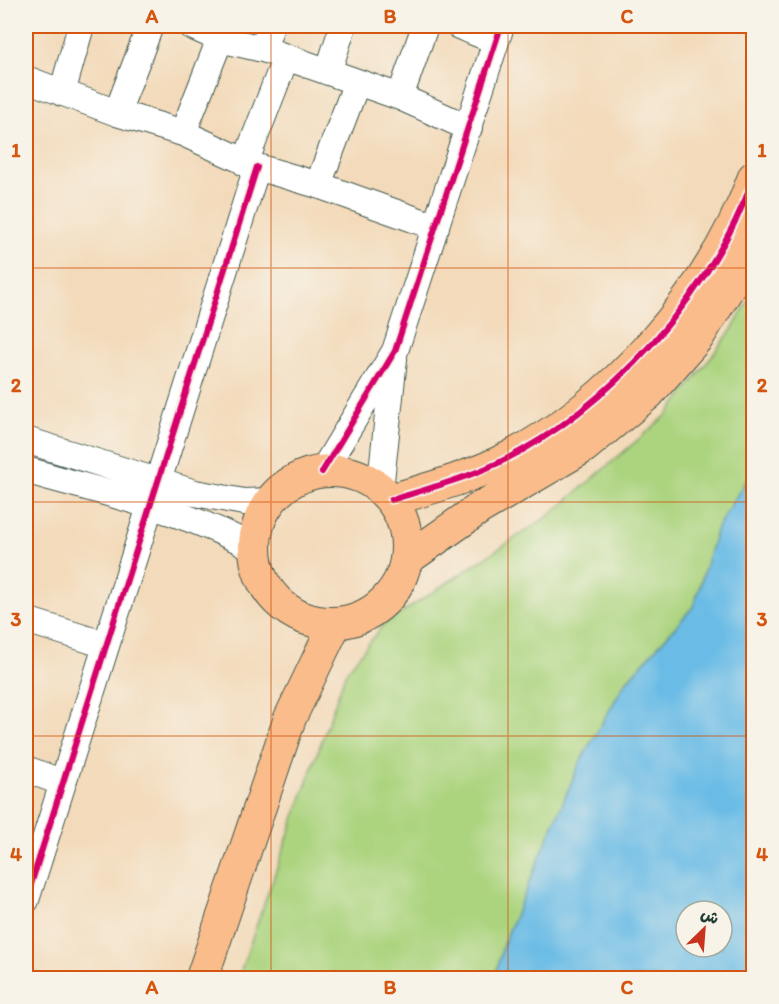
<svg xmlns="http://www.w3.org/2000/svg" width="779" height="1004" font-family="Itim,'Playpen Sans Arabic',sans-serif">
	<rect width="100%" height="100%" fill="#f7f3e8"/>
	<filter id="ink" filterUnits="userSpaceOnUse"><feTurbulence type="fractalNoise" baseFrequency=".0167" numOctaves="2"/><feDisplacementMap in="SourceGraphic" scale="12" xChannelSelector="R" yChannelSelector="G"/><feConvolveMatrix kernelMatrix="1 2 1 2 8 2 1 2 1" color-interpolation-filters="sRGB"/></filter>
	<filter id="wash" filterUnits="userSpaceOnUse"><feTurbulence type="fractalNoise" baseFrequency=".008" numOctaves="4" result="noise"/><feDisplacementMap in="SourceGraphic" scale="24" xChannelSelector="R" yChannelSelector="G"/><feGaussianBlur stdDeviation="1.35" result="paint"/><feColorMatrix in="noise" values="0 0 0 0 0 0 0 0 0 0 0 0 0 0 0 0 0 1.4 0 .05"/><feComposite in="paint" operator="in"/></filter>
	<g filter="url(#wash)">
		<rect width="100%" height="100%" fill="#f3daba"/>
		<!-- green -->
		<path fill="#acd47f" stroke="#66885a" stroke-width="1.5" d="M753 291V473L747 479 717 528 694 606 625 683 580 762 503 945 495 978H238L346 672 383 625 550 515 668 414 733 328Z"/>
		<!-- water -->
		<path fill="#6bbce6" stroke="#457c8d" stroke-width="1.5" fill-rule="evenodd" d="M753 473V978H495L503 945 580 762 625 683 694 606 717 528 747 479ZM686 911H722V947H686Z"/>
	</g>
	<g filter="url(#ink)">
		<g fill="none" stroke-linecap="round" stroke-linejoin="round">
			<!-- minor casing -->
			<g stroke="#3f5548" stroke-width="28">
				<path id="minor" d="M191 26 220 39 263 49 400 97 469 128
					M459 26 496 41
					M263 49 271 26
					M328 72 343 26
					M26 79 117 113 183 133 257 167 318 185 436 227
					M62 93 81 26
					M400 97 425 26
					M117 113 150 26
					M183 133 220 39
					M245 163 286 57
					M318 185 357 82
					M26 440 195 493 244 502 270 501
					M26 470C102 493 185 509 255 549
					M322 472 395 351 501 26
					M380 490 394 359
					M26 620 106 645
					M26 769 63 783
					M26 900 257 167"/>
			</g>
			<!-- major casing -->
			<g stroke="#3f5548" stroke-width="34">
				<path id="major" d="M255 547a76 76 0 1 1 152 0a76 76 0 1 1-152 0Z
					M391 500C427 489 464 479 498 463 610 409 712 293 754 177
					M406 560 480 508 584 447 648 394 698 337 754 246
					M202 978 290 718 335 624"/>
			</g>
			<!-- minor -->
			<use href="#minor" stroke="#fff" stroke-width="26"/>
			<!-- major -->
			<use href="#major" stroke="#fabc8b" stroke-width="32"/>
			<!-- cycleway casing -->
			<g stroke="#f7f3e8" stroke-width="10">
				<path id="cycleway" d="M322 472 395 351 501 26
					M391 500C427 489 464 479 498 463 610 409 712 293 754 177
					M26 900 257 167"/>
			</g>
			<!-- cycleway -->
			<use href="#cycleway" stroke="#d6006c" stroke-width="6"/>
		</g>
	</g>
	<!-- grid -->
	<path fill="none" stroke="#d45610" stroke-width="1.5" stroke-opacity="0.55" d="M271 26V978M508 26V978M26 268H754M26 502H754M26 736H754"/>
	<!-- margin -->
	<rect width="779" height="1004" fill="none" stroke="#f7f3e8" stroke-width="66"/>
	<!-- north arrow -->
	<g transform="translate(704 929) rotate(25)"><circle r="28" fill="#f7f3e8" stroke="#a1aaa0" stroke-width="1.5"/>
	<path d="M0-4.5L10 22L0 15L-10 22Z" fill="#c8321e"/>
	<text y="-9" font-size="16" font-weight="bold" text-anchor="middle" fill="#1f3d34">ش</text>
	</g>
	<rect x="33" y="33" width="713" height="938" fill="none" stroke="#d45610" stroke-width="2"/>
	<g font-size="20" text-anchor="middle" font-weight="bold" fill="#d45610">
		<text x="152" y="23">A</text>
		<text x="390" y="23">B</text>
		<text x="627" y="23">C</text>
		<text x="16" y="157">1</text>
		<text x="762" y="157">1</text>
		<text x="16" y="392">2</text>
		<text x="762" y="392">2</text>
		<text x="16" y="626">3</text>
		<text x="762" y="626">3</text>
		<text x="16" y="861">4</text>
		<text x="762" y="861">4</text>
		<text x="152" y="994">A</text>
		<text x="390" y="994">B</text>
		<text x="627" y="994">C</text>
	</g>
</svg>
